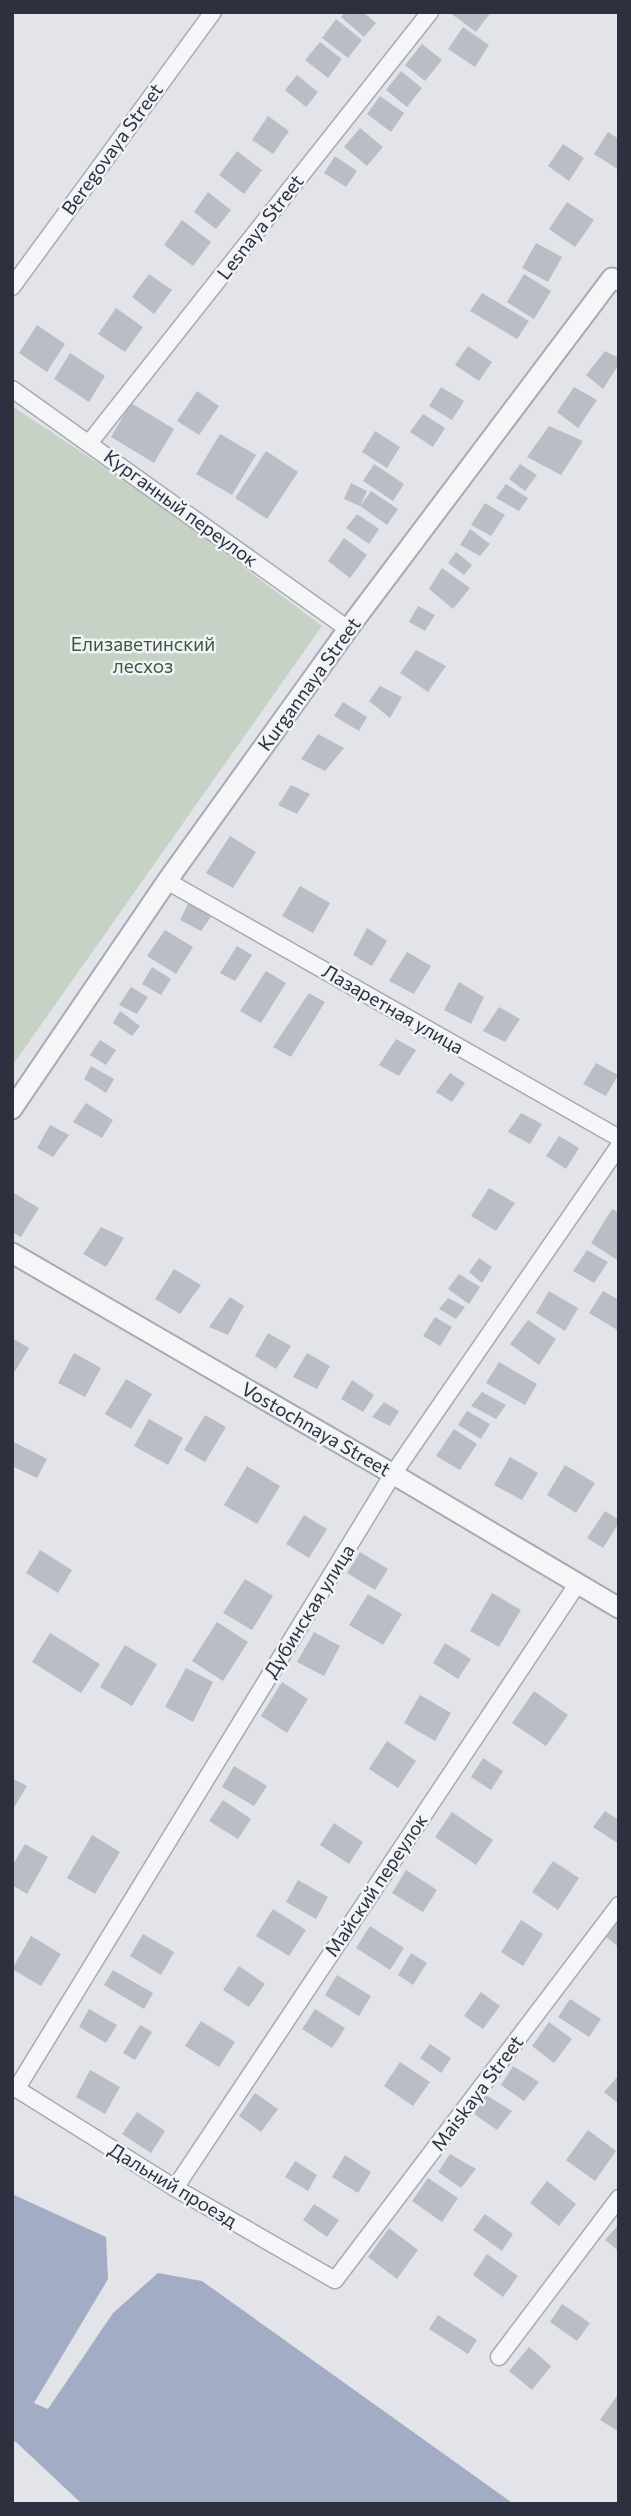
<svg xmlns="http://www.w3.org/2000/svg" width="631" height="2516" font-family="Commissioner,sans-serif">
	<rect width="100%" height="100%" fill="#e3e4e9"/>
	<!-- green -->
	<path fill="#c6d2c5" d="M12 406 151 498 322 626 12 1066Z"/>
	<!-- water -->
	<path fill="#a2adc5" d="M12 2194 106 2237 108 2279 34 2403 48 2409 113 2313 158 2273 202 2281 514 2504H82L16 2442 12 2441Z"/>
	<!-- building -->
	<path fill="#babdc5" d="M345 12H363L376 23 364 37 341 17Z
		M449 12H491L476 32Z
		M336 19 362 40 348 58 322 38Z
		M463 27 489 45 475 67 448 49Z
		M320 42 342 59 328 78 305 60Z
		M422 44 442 60 425 81 405 65Z
		M401 71 422 88 407 107 386 90Z
		M297 75 318 92 306 107 285 90Z
		M380 96 404 113 391 132 367 114Z
		M268 116 289 131 273 154 252 140Z
		M360 128 383 147 367 166 344 147Z
		M608 132 619 139V170L594 154Z
		M563 144 584 158 569 181 548 166Z
		M237 151 262 170 244 194 219 175Z
		M335 156 357 171 346 187 324 173Z
		M208 192 231 210 216 229 194 212Z
		M567 202 594 220 575 247 549 229Z
		M182 220 211 242 193 266 164 245Z
		M536 243 562 257 548 282 522 268Z
		M149 274 172 290 154 314 132 297Z
		M524 274 551 291 534 319 507 302Z
		M482 293 529 321 517 339 470 311Z
		M116 308 143 327 125 352 98 334Z
		M37 325 65 344 47 372 19 353Z
		M468 346 492 362 479 381 455 365Z
		M605 351 619 358V364L603 389 586 375Z
		M70 353 105 376 89 402 54 379Z
		M441 387 464 401 452 420 429 406Z
		M574 387 597 400 578 428 557 412Z
		M197 391 219 406 199 435 177 421Z
		M131 403 174 429 154 463 111 437Z
		M423 414 445 428 433 447 410 432Z
		M549 426 583 441 561 475 527 457Z
		M375 431 400 447 387 468 362 452Z
		M220 434 256 455 232 495 196 474Z
		M266 451 298 472 267 519 235 498Z
		M374 464 404 484 393 501 363 481Z
		M520 464 537 475 525 491 509 479Z
		M351 483 367 491 360 506 344 499Z
		M506 484 528 498 519 511 496 498Z
		M371 491 398 509 387 525 360 506Z
		M485 503 505 515 491 536 471 525Z
		M357 514 379 529 369 544 346 528Z
		M470 529 490 544 480 556 460 545Z
		M344 538 367 555 350 578 328 561Z
		M456 552 472 565 464 575 448 563Z
		M442 568 470 588 453 609 429 589Z
		M418 606 435 615 425 631 409 622Z
		M416 650 446 666 428 692 400 673Z
		M380 686 402 697 390 718 369 701Z
		M343 702 367 717 359 731 334 716Z
		M318 734 344 748 325 771 301 759Z
		M291 785 310 794 297 814 278 805Z
		M230 836 256 852 233 888 206 873Z
		M300 886 330 903 313 933 282 916Z
		M189 902 211 917 201 931 180 920Z
		M367 928 387 941 372 966 353 955Z
		M165 930 193 947 176 974 147 956Z
		M237 946 252 955 235 981 220 973Z
		M407 952 431 966 414 994 389 981Z
		M152 967 171 979 161 995 142 984Z
		M266 971 286 983 261 1023 240 1011Z
		M459 982 484 997 471 1024 444 1010Z
		M131 987 148 997 137 1014 119 1005Z
		M309 993 325 1002 291 1057 273 1047Z
		M499 1007 520 1019 505 1042 483 1031Z
		M120 1011 140 1026 132 1036 113 1023Z
		M396 1039 416 1050 399 1076 379 1065Z
		M100 1040 116 1050 106 1065 90 1055Z
		M596 1063 618 1075 606 1096 583 1084Z
		M91 1066 114 1079 106 1093 84 1079Z
		M450 1073 465 1083 452 1102 436 1092Z
		M86 1103 113 1120 102 1138 73 1122Z
		M521 1113 542 1124 530 1144 508 1132Z
		M50 1125 69 1135 53 1157 37 1148Z
		M559 1136 579 1148 566 1169 546 1156Z
		M489 1188 515 1203 496 1231 471 1216Z
		M12 1192 39 1208 21 1237 12 1232Z
		M612 1209 619 1213 617 1260 591 1243Z
		M101 1227 124 1238 106 1267 83 1254Z
		M587 1250 608 1262 594 1283 573 1271Z
		M479 1258 492 1267 482 1283 469 1272Z
		M174 1269 201 1285 180 1314 155 1299Z
		M459 1274 480 1287 469 1304 448 1289Z
		M549 1291 578 1308 565 1331 536 1313Z
		M603 1291 619 1300V1331L589 1313Z
		M230 1297 244 1306 228 1335 209 1327Z
		M448 1298 465 1307 456 1319 439 1309Z
		M435 1317 452 1327 440 1346 423 1336Z
		M528 1320 556 1339 539 1365 510 1344Z
		M268 1333 291 1346 276 1369 255 1356Z
		M12 1338 29 1348 12 1376Z
		M74 1353 101 1368 85 1397 58 1383Z
		M307 1353 330 1366 317 1389 293 1377Z
		M499 1362 537 1384 525 1405 486 1383Z
		M126 1379 152 1394 131 1429 105 1414Z
		M352 1380 374 1395 363 1412 341 1399Z
		M482 1392 506 1405 496 1419 471 1406Z
		M384 1402 399 1411 390 1426 372 1417Z
		M467 1411 490 1424 481 1439 458 1425Z
		M205 1415 226 1427 205 1462 184 1450Z
		M149 1419 183 1438 168 1465 134 1446Z
		M454 1429 477 1444 460 1470 436 1456Z
		M12 1441 47 1459 37 1478 12 1466Z
		M510 1457 538 1473 522 1500 494 1485Z
		M565 1465 595 1483 576 1513 547 1495Z
		M247 1466 280 1486 257 1524 224 1505Z
		M605 1511 619 1520V1523L603 1548 587 1538Z
		M304 1515 327 1529 309 1558 286 1544Z
		M40 1550 72 1570 58 1593 26 1573Z
		M360 1552 388 1569 375 1590 347 1573Z
		M245 1579 273 1596 252 1630 223 1613Z
		M492 1593 521 1610 499 1647 470 1631Z
		M368 1594 402 1614 383 1645 349 1625Z
		M217 1622 248 1642 223 1681 192 1661Z
		M314 1632 340 1646 324 1676 297 1662Z
		M50 1633 100 1664 81 1693 32 1662Z
		M445 1643 471 1659 458 1679 433 1663Z
		M125 1645 157 1664 132 1706 100 1687Z
		M186 1668 213 1682 193 1722 165 1707Z
		M282 1682 308 1699 287 1733 261 1716Z
		M534 1691 568 1715 546 1746 512 1723Z
		M420 1695 451 1713 435 1741 404 1723Z
		M387 1741 416 1761 398 1788 369 1769Z
		M483 1758 503 1771 491 1790 471 1777Z
		M234 1766 267 1786 254 1806 222 1787Z
		M12 1778 27 1786 12 1811Z
		M223 1800 251 1819 238 1839 209 1821Z
		M605 1811 619 1820V1844L593 1827Z
		M452 1812 493 1840 476 1865 435 1837Z
		M334 1823 363 1842 349 1864 320 1845Z
		M92 1835 120 1852 95 1894 67 1878Z
		M25 1844 48 1857 27 1894 12 1885V1866Z
		M553 1861 579 1878 558 1910 532 1892Z
		M406 1870 437 1890 423 1912 392 1893Z
		M298 1880 328 1897 316 1919 286 1902Z
		M273 1909 306 1930 289 1956 256 1936Z
		M521 1920 543 1934 523 1966 501 1952Z
		M619 1921V1947L606 1937Z
		M370 1926 404 1948 390 1970 356 1948Z
		M143 1934 174 1952 161 1975 130 1956Z
		M31 1936 61 1954 41 1986 12 1969Z
		M411 1953 427 1963 413 1985 398 1975Z
		M239 1966 265 1984 249 2007 223 1990Z
		M113 1970 153 1993 144 2009 104 1985Z
		M337 1975 371 1996 359 2016 325 1995Z
		M481 1992 500 2006 483 2029 464 2016Z
		M570 1999 601 2019 589 2037 558 2017Z
		M89 2009 117 2025 106 2043 79 2027Z
		M315 2009 345 2028 332 2048 302 2029Z
		M201 2021 235 2042 219 2067 185 2046Z
		M549 2022 572 2039 554 2063 532 2046Z
		M140 2025 152 2032 135 2060 123 2053Z
		M430 2044 451 2058 441 2073 420 2058Z
		M400 2062 430 2082 413 2106 384 2086Z
		M513 2066 539 2082 524 2101 501 2085Z
		M90 2070 120 2087 105 2114 76 2097Z
		M619 2075V2104L604 2092Z
		M255 2093 278 2109 261 2132 239 2116Z
		M486 2095 512 2111 497 2130 474 2114Z
		M137 2112 165 2131 151 2153 122 2134Z
		M588 2130 616 2151 595 2181 566 2160Z
		M450 2154 476 2169 461 2188 438 2172Z
		M345 2155 371 2172 358 2193 332 2177Z
		M295 2161 317 2175 308 2191 285 2177Z
		M428 2178 458 2198 442 2222 412 2201Z
		M547 2181 576 2204 559 2226 530 2203Z
		M314 2204 339 2220 327 2237 303 2220Z
		M485 2214 513 2234 502 2251 473 2230Z
		M619 2224V2251L605 2240Z
		M389 2228 418 2250 397 2279 368 2257Z
		M487 2254 518 2276 503 2297 473 2275Z
		M562 2304 590 2323 577 2341 550 2322Z
		M438 2315 477 2340 468 2354 429 2329Z
		M529 2347 551 2366 532 2390 509 2371Z
		M619 2393V2432L600 2420Z"/>
	<g fill="none" stroke-linecap="round" stroke-linejoin="round">
		<!-- minor casing -->
		<g stroke="#a8aab3" stroke-width="19">
			<path id="minor" d="M12 287 213 12
				M12 389 348 629
				M90 442 430 12
				M167 881 619 1138
				M12 2086 175 2188 335 2280 619 1905
				M17 2088 393 1474 619 1146
				M175 2188 578 1583
				M499 2357 619 2198"/>
		</g>
		<!-- tertiary casing -->
		<g stroke="#a8aab3" stroke-width="23">
			<path id="tertiary" d="M12 1109 167 881 348 629 612 278 619 281
				M12 1253 393 1474 619 1608"/>
		</g>
		<!-- minor -->
		<use href="#minor" stroke="#f5f6f8" stroke-width="16"/>
		<!-- tertiary -->
		<use href="#tertiary" stroke="#f5f6f8" stroke-width="19"/>
	</g>
	<g text-anchor="middle" stroke-width="5" stroke-linejoin="round" paint-order="stroke">
		<!-- street labels -->
		<g font-size="19" fill="#2c303f" stroke="#f2f3f7">
			<text transform="translate(112 149) rotate(-54)" y="7">Beregovaya Street</text>
			<text transform="translate(260 227) rotate(-52)" y="7">Lesnaya Street</text>
			<text transform="translate(181 508) rotate(36)" y="7">Курганный переулок</text>
			<text transform="translate(309 684) rotate(-54)" y="7">Kurgannaya Street</text>
			<text transform="translate(393 1009) rotate(30)" y="7">Лазаретная улица</text>
			<text transform="translate(316 1429) rotate(30)" y="7">Vostochnaya Street</text>
			<text transform="translate(309 1611) rotate(-58)" y="7">Дубинская улица</text>
			<text transform="translate(376 1885) rotate(-56)" y="7">Майский переулок</text>
			<text transform="translate(477 2093) rotate(-53)" y="7">Maiskaya Street</text>
			<text transform="translate(173 2185) rotate(31)" y="7">Дальний проезд</text>
		</g>
		<!-- park labels -->
		<g font-size="19" fill="#3c5a3b" stroke="#f2f3f7">
			<text x="143" y="651">Елизаветинский<tspan x="143" dy="22">лесхоз</tspan></text>
		</g>
	</g>
	<!-- border -->
	<rect width="631" height="2516" fill="none" stroke="#2c303f" stroke-width="28"/>
</svg>
